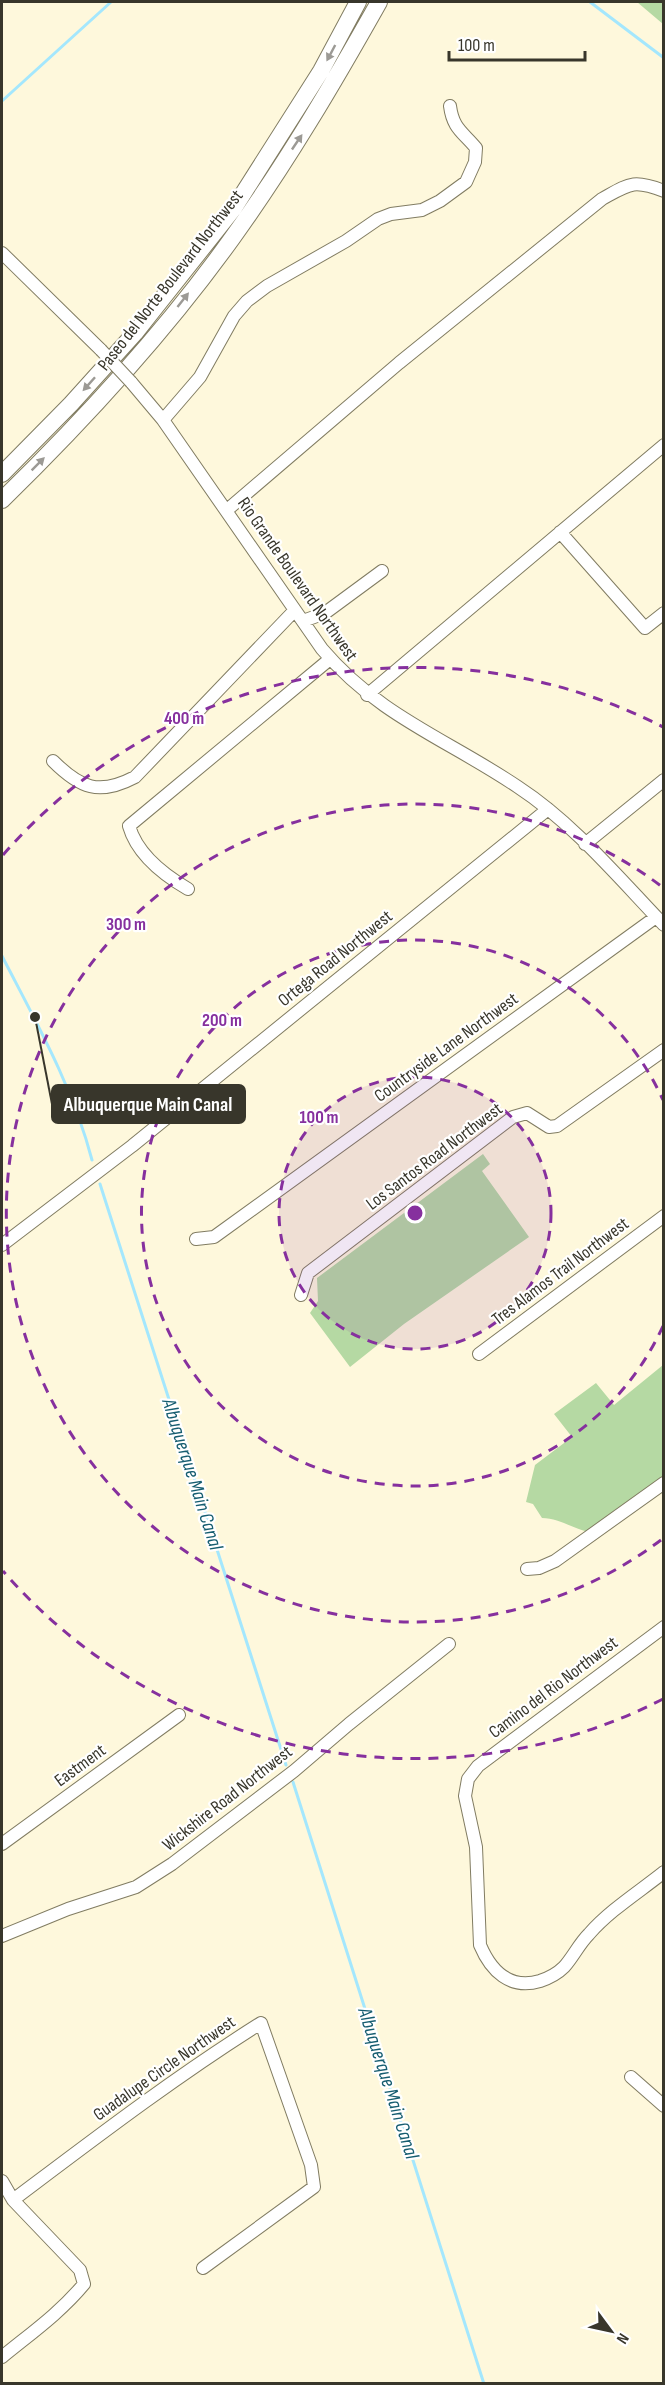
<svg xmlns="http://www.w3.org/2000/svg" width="665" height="2385" font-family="'Sofia Sans Condensed',sans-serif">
	<rect width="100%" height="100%" fill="#fef8dc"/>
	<!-- green -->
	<path fill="#b5d9a3" d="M637 2H663V24Z
		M483 1154 490 1164 482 1171 529 1237 404 1324 350 1367 310 1313 318 1301 317 1278Z
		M663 1365V1480L589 1532C573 1529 559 1518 542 1518L533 1504 526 1502 535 1465 572 1437 554 1414 596 1383 614 1405Z"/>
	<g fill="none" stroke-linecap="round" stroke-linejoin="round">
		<!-- stream -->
		<path stroke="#a4e7fd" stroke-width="3" d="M590 2 664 58
			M2 101 111 2
			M2 956C36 1022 73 1087 92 1160
			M100 1184 286 1765
			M293 1782 484 2384"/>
		<!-- minor casing -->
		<g stroke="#817c62" stroke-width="14">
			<path id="minor" d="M2 253 101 350
				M131 382 163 420 322 649C380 717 447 739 518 787 573 823 618 877 664 925
				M163 420 200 377 234 316 247 301 267 286 346 241 378 219 391 214 422 210 440 201 466 182 475 162 476 148C463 132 453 129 450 106
				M227 510 399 363 602 199C629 184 633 179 664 191
				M560 532 645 628 664 613
				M303 621 325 613 382 571
				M367 695 664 445
				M53 761C80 788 99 796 135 777L295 610
				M585 844 664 780
				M188 889C164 875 137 854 129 826L330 659
				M196 1239 214 1237 656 917
				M2 1245 132 1146 548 809
				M301 1295 308 1273 513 1117 527 1113 549 1127 557 1126 664 1050
				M479 1354 664 1216
				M527 1569 539 1568 555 1561 664 1483
				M664 1627 478 1766 468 1779 465 1796 476 1847 480 1945C491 1971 510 1990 540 1981 549 1978 557 1974 564 1967 573 1957 579 1944 589 1934 610 1910 639 1892 664 1872
				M2 1844 179 1715
				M2 1936 68 1909 136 1887 172 1864 294 1771 349 1724 449 1644
				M631 2077 664 2106
				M2 2181 13 2200 80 2270 84 2284C60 2313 30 2334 2 2357
				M13 2200C94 2139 175 2077 261 2023L311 2165 314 2187 203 2268"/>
		</g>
		<!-- highway casing -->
		<g stroke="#817c62" stroke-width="18">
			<path id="highway" d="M2 474 71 404 135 333 234 208 321 71 358 2
				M2 500C85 419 165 332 233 237 287 162 334 82 379 2"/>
		</g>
		<!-- minor -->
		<use href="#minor" stroke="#fff" stroke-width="12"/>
		<!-- highway -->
		<use href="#highway" stroke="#fff" stroke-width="16"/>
		<!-- minor-bridge casing -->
		<g stroke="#817c62" stroke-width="14" stroke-linecap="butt">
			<path id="minor-bridge" d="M101 350 131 382"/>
		</g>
		<!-- minor-bridge -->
		<use href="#minor-bridge" stroke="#fff" stroke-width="12"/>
	</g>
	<!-- one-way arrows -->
	<defs><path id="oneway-solid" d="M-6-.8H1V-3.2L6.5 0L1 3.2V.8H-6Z" transform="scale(1.5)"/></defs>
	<g fill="#9c9a95">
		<use href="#oneway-solid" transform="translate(331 53) rotate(118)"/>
		<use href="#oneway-solid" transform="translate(297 142) rotate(-56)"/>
		<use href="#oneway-solid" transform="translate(183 300) rotate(-52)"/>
		<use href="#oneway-solid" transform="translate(89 384) rotate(132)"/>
		<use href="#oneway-solid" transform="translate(38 464) rotate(-45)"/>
	</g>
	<!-- distance rings -->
	<circle cx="415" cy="1213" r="136" fill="#86309e" fill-opacity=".12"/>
	<g fill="none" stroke="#86309e" stroke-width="3" stroke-dasharray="10 8">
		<circle cx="415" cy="1213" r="136"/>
		<path d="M663 1326A273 273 0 1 1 663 1100"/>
		<path d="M661 1540A409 409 0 1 1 661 886"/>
		<path d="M663 1699A546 546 0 0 1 3 1571M3 855A546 546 0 0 1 663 727"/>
	</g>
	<g text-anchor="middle" stroke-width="4.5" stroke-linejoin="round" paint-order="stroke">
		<!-- street labels -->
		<g font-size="18" fill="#38362b" stroke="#fff">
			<text transform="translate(170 280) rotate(-52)" y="6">Paseo del Norte Boulevard Northwest</text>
			<text transform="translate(298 579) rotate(55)" y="6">Rio Grande Boulevard Northwest</text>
			<text transform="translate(335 958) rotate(-39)" y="6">Ortega Road Northwest</text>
			<text transform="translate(446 1047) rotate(-36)" y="6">Countryside Lane Northwest</text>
			<text transform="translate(434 1156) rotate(-37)" y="6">Los Santos Road Northwest</text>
			<text transform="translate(560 1271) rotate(-37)" y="6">Tres Alamos Trail Northwest</text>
			<text transform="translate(553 1687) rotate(-37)" y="6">Camino del Rio Northwest</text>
			<text transform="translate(80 1765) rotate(-36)" y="6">Eastment</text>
			<text transform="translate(227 1798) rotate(-38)" y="6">Wickshire Road Northwest</text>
			<text transform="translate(164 2068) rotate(-35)" y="6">Guadalupe Circle Northwest</text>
		</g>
		<!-- water labels -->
		<g font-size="20" font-style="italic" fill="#165d70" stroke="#fff">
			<text transform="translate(193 1474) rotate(72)" y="7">Albuquerque Main Canal</text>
			<text transform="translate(389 2083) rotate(72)" y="7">Albuquerque Main Canal</text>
		</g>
	</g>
	<circle cx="415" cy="1213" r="9" fill="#86309e" stroke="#fff" stroke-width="3"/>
	<g font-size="18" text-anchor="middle" font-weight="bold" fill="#86309e" stroke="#fff" stroke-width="4.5" stroke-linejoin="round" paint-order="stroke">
		<text x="184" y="724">400 m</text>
		<text x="126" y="930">300 m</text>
		<text x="222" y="1026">200 m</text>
		<text x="319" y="1123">100 m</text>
	</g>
	<!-- callouts -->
	<path fill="none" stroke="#38362b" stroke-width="2" d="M35 1017L52 1104"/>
	<circle fill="#38362b" stroke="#fff" stroke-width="2" cx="35" cy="1017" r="6"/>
	<rect fill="#38362b" stroke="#38362b" stroke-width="2" x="52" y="1085" width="193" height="38" rx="6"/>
	<g font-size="20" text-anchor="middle" font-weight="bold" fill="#fff">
		<text x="148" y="1111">Albuquerque Main Canal</text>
	</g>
	<!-- border -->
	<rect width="665" height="2385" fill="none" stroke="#38362b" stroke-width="6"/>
	<!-- north arrow -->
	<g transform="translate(611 2331) rotate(123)" stroke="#ffffff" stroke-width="4.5" paint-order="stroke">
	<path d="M0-4.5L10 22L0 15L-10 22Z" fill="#38362b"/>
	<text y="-9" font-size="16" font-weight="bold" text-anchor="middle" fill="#38362b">N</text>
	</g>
	<!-- scale -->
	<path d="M449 51v9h136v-9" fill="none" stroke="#38362b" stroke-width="3"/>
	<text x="458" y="51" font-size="18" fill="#38362b" stroke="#ffffff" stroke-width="4.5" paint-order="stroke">100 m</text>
</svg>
